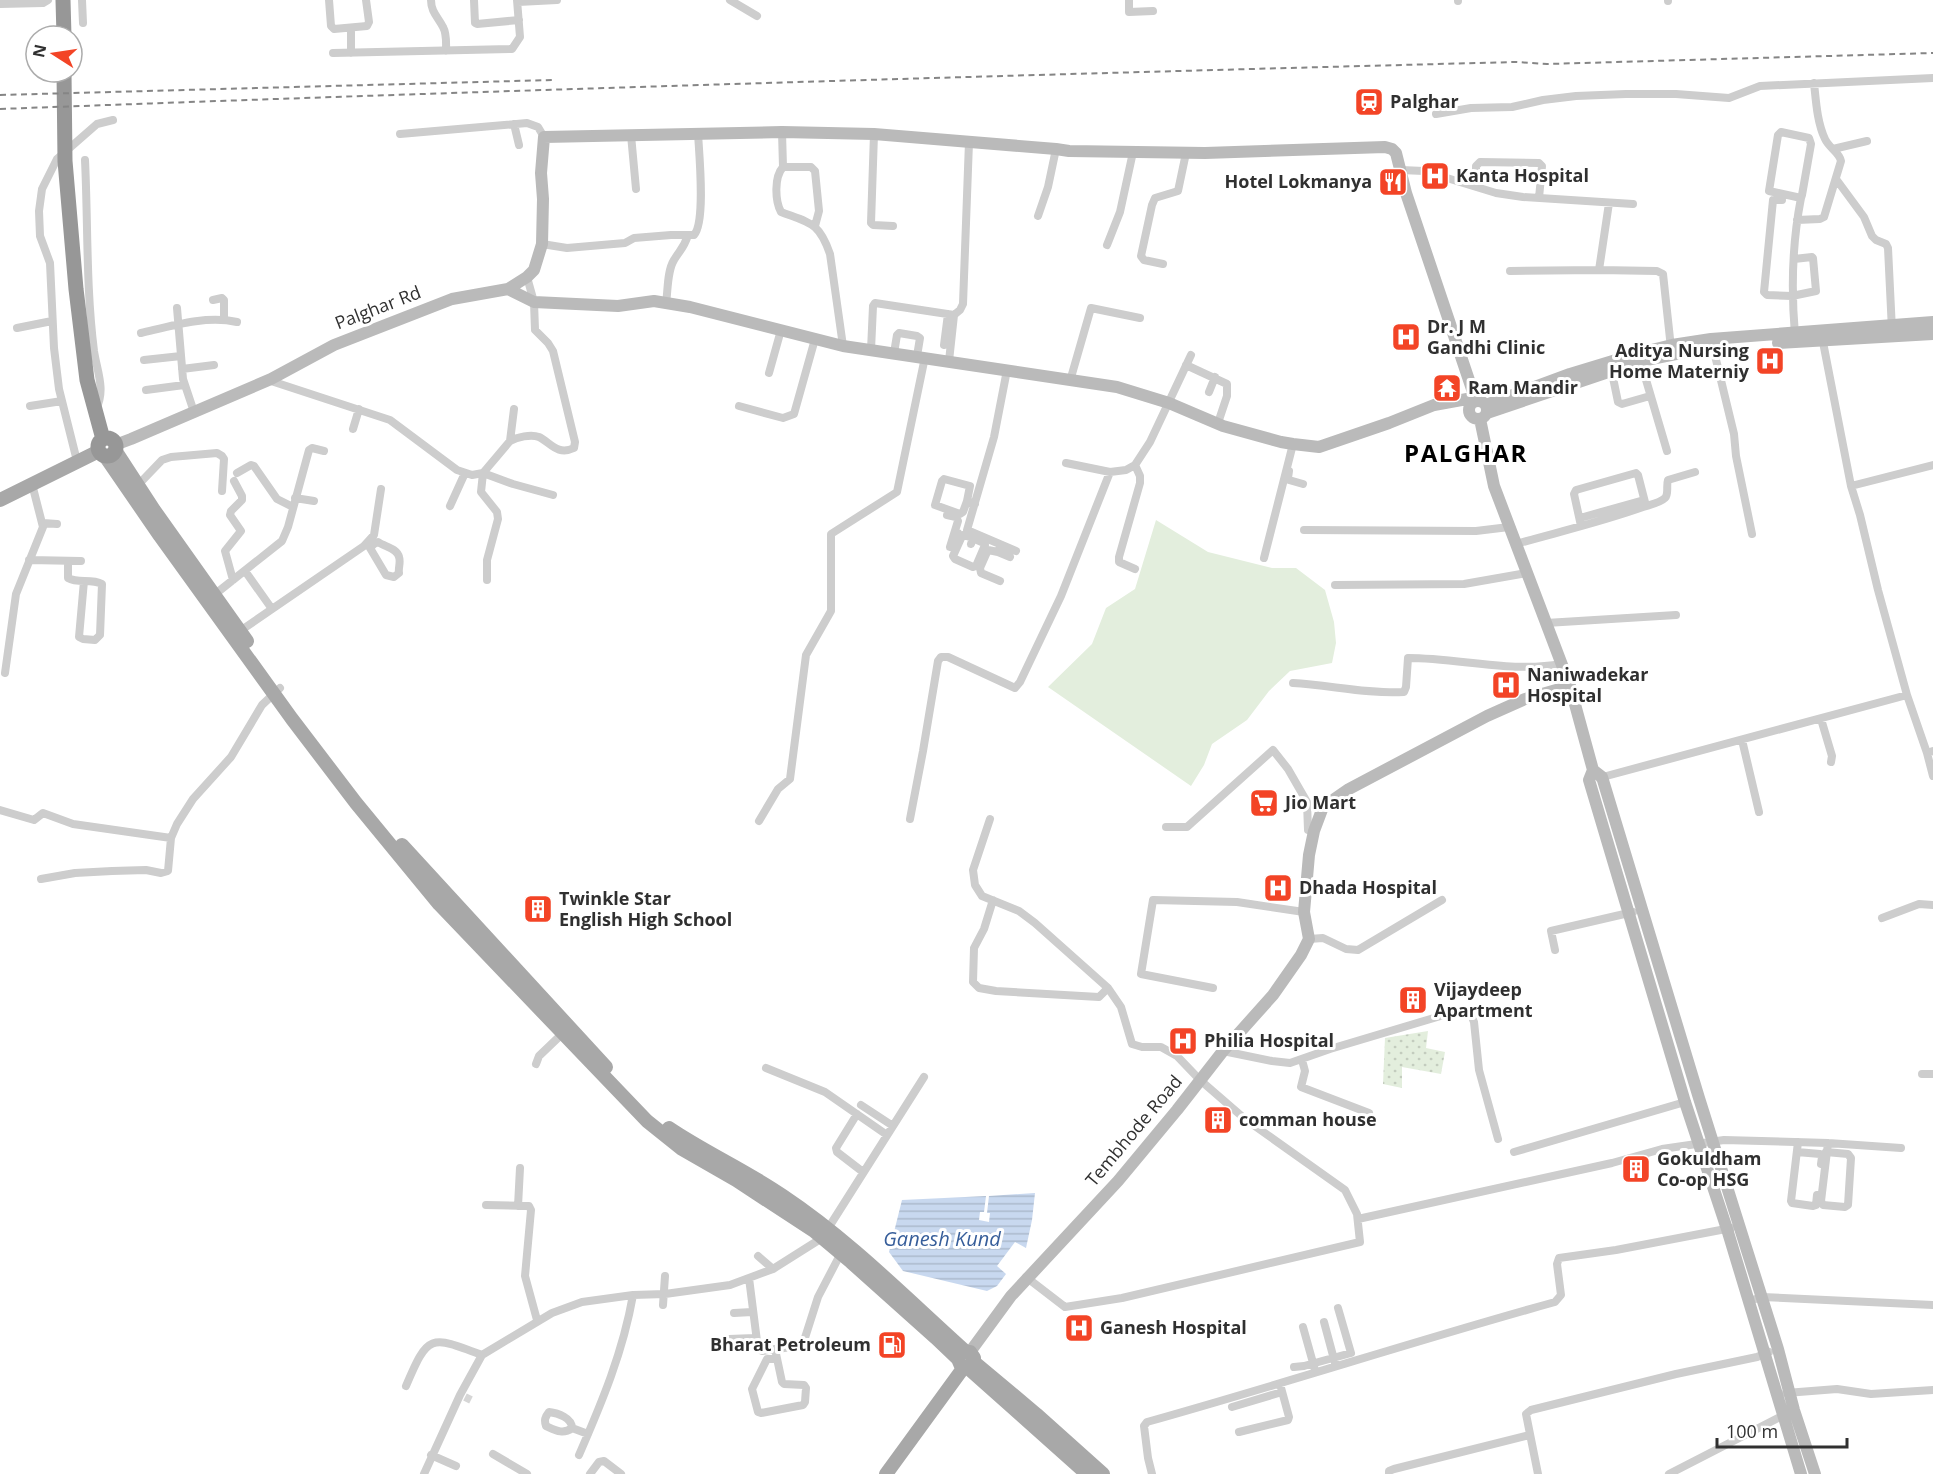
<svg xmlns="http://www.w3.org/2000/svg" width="1933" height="1474" font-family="'Open Sans',sans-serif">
	<defs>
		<pattern id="park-dots" width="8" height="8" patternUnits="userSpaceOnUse" patternTransform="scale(1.5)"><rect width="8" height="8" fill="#e3eedd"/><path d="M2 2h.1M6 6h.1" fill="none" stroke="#c3ccbe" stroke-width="1.8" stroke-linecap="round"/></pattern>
		<pattern id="water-rules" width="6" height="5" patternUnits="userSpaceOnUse" patternTransform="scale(1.5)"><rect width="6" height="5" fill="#c8d8ef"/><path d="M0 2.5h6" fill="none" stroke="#acbacd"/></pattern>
	</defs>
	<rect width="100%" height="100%" fill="#fff"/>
	<!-- grass -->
	<path fill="#e3eedd" d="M1156 520 1208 552 1272 568H1296L1325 590 1334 622 1336 643 1332 663 1290 671 1269 691 1247 720 1212 744 1204 765 1191 786 1048 687 1092 644 1106 608 1135 589Z"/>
	<!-- park -->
	<path fill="url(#park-dots)" d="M1428 1031 1426 1048 1445 1052 1441 1074 1402 1067V1088L1383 1084 1385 1038Z"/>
	<!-- water -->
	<path fill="url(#water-rules)" d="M1035 1193 1032 1220 1026 1248 1015 1242 997 1266 1006 1274 997 1286 987 1291 903 1271 889 1252 902 1200 986 1196 984 1212H980L979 1220 989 1222 990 1213H987L989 1196Z"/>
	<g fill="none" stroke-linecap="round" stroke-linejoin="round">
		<!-- street-tunnel -->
		<path stroke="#d6d6d6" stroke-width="8" stroke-dasharray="8 4" stroke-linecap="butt" d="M465 1397 471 1400"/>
		<!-- street -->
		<path stroke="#cdcdcd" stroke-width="8" d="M82 0 83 23
			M329 0 331 26 334 29 367 26 369 22 366 0
			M431 0C431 12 438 17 443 27 447 34 446 43 446 51
			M474 0 475 23 477 24 519 20
			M730 0 757 16
			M1129 0V12L1153 11
			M1458 0V1
			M1668 1V0
			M518 2 557 0
			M0 4 43 3 48 0
			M351 28V53
			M333 53 512 49 520 37 517 0
			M1436 114 1471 108 1512 107 1543 100 1576 96 1626 94H1676L1729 98 1760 86 1933 78
			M514 124 519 145
			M782 132 783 167
			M400 134 527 123 538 127 544 137
			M874 134 871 223 873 225 893 226
			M631 135 636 189
			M1833 149 1867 141
			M85 160C88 223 86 288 94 351 97 371 106 390 96 409
			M1401 170 1424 171 1496 193 1523 197 1633 204
			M1836 179 1864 217 1872 236 1876 240 1886 244 1888 248 1892 330
			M1476 186V166L1480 162 1539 163 1542 166 1539 198
			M1782 200H1773L1764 292 1767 295 1792 296 1816 291 1813 258 1812 257 1794 259
			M1609 203 1599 270 1657 271 1663 274 1671 348
			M1038 216 1048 187 1056 149
			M1797 220 1820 219 1824 217 1841 161C1839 152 1829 148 1825 139 1817 122 1816 101 1814 83
			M815 226 819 211 815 171 811 167H783C774 177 775 201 781 212 810 223 819 222 830 254L843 346
			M542 244 567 248 625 243 634 238 671 235H694C706 222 699 153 698 133
			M1107 245 1120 212 1133 152
			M1163 264 1144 260 1141 256 1152 205 1155 198 1178 191 1186 153
			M1510 271 1599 270
			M213 300 222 298 224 300V319
			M666 303C668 291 667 271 674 260 680 250 684 248 688 235
			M177 308 183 379 194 412
			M17 328 52 321
			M141 333C171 326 206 315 237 322
			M1795 335C1791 289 1792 244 1801 198L1802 195 1811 144 1809 138 1781 132 1778 135 1769 191 1801 198
			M1822 337 1851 486 1860 515 1878 590 1907 695
			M1711 339 1734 434 1736 456 1752 534
			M944 345 948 314
			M871 350 873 306 875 303 954 315
			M894 353 897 335 899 333 917 336 920 338 917 356
			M1639 356 1667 451
			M144 360 181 356
			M949 361 954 315 960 310 963 304 969 142
			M1186 365 1227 384V396L1218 423
			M1611 368 1618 402 1622 404 1650 396
			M182 369 214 365
			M1007 370 994 437 967 530 1016 551
			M769 373 781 330
			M268 380 390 420 457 470 472 475 483 473 510 441C517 437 531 434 539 437 550 442 557 456 574 448L575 442 553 351 548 343 535 330 534 302 527 277
			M1070 381 1091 308 1140 318
			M146 390 184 385
			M1209 392 1215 377
			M30 406 62 401
			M739 406 783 418 794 414 815 339
			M353 429 359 409
			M510 441 514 409
			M77 461 59 389 54 348 50 263 40 236 39 211 42 189 57 159 97 124 113 120
			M1066 463 1110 472 1126 470 1135 465 1150 442 1191 355
			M1135 465 1140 476V483L1119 557V562L1135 569
			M1289 471 1288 478 1289 480 1303 484
			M237 473 251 465 254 466 277 499 293 507
			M138 485 162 460 171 457 217 453 222 456 224 459 222 491
			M1851 486 1933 465
			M295 498 314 501
			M967 501 963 512 960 514 935 505 942 481 944 479 970 486 967 501 975 504
			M450 506 465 473
			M947 515 956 517 958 521 954 534
			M1580 518 1644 500
			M43 523 57 524
			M1581 526 1574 494 1576 490 1636 473 1638 475 1646 506
			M1304 530 1476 531 1509 527
			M371 539 374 544 378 542C385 547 397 548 399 557 401 562 398 568 399 573L394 577 386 575 370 548 374 544
			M971 544 973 538 963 535 962 536 953 556 955 559 973 567 976 566 985 545 984 543 977 540
			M1516 544C1558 532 1601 522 1643 507 1649 505 1660 503 1665 498 1669 494 1666 486 1668 480L1695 472
			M950 547 954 534 958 533
			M1000 547 998 552 1010 557
			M998 552 988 550 980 568 981 573 1000 581
			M1264 558 1293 444
			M29 560 81 561
			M68 561V578C78 584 91 578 102 584L100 635 95 640 83 639 79 637 84 581
			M245 571 272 609
			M233 580 225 551 241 531 230 515 231 511 242 500V496L234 481
			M487 580V560L498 519 497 512 481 492 483 473 513 484 553 495
			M1335 585 1464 584 1527 573
			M214 595 282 541 288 527 309 450 312 448 324 451
			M1546 623 1676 615
			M240 631 364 546 374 535 381 489
			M5 673 16 594 43 527 32 484
			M1293 683C1330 685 1366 694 1404 692L1406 687 1408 658C1459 658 1512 673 1561 664
			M1821 719 1832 756 1831 762
			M1742 740 1759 812
			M1927 753 1933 776
			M1599 778 1907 695 1927 753 1933 751
			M0 810 34 820 43 813 73 824 171 838
			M910 819 923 751 938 661 941 657H948L1015 688 1020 682 1061 596 1110 472
			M990 819 973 870 975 885 982 896 1019 911 1035 923 1108 988 1121 1007 1132 1044 1142 1047H1161L1177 1056 1200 1080 1245 1119 1345 1190 1357 1214 1360 1242 1122 1298 1065 1307 1026 1277
			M759 821 778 789 790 779 806 655 831 611V534L897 492 925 357
			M1166 827H1187L1273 750 1288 769 1307 802 1308 830 1314 831
			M41 879 75 873 112 871 146 870 161 873 168 871 171 838 177 824 193 799 231 757 262 705 280 688
			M993 900 984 929 974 948 973 982 979 988 996 991 1099 997 1108 988
			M1882 918 1919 904 1933 905
			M1309 939 1323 938 1346 949 1358 950 1442 900
			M1555 950 1551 931 1633 912
			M1213 988 1141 974 1153 900 1237 902 1304 912
			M1223 1051 1272 1061 1290 1063 1330 1049 1444 1015 1462 1012 1471 1015 1474 1022 1479 1070 1498 1139
			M1302 1060 1305 1071 1301 1087 1369 1113
			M536 1064 539 1056 562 1034
			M766 1068 825 1092 887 1135
			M1922 1074H1933
			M861 1105 893 1126
			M857 1114 836 1148 837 1152 863 1172
			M1798 1142 1791 1201 1792 1203 1813 1206 1816 1205 1817 1195
			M1514 1152 1685 1102
			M1797 1152 1820 1154 1822 1157 1821 1164
			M1826 1152 1848 1154 1851 1158 1848 1205 1845 1207 1823 1205 1821 1201 1828 1143
			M486 1205 529 1206 531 1210 525 1276 537 1320
			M518 1206 520 1168
			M1358 1219 1612 1163 1662 1149 1724 1140 1828 1143 1901 1148
			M758 1256 773 1269
			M749 1278 758 1349 762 1351 799 1346 803 1344 818 1297 841 1253
			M1749 1301 1762 1297 1933 1305
			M663 1305 665 1276
			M734 1313 752 1312
			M1324 1322 1335 1363
			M1303 1327 1315 1370
			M729 1339 755 1338
			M775 1349 782 1382 784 1384 804 1385 806 1388 805 1402 803 1405 761 1413 758 1412 752 1389 767 1359H776
			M1294 1367 1304 1366 1351 1353 1338 1308
			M406 1386C428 1334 430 1335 482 1355L552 1313 582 1302 633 1295 665 1294 730 1285 773 1269 822 1238 924 1077
			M1786 1393 1837 1389 1871 1394 1933 1390
			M1232 1407 1282 1392
			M572 1428C572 1418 558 1413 549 1412 545 1417 544 1420 546 1426 555 1430 563 1435 572 1428L588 1434
			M1239 1432 1288 1420 1289 1417 1280 1384
			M493 1454 527 1474
			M431 1455 456 1466
			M579 1455C602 1402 623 1352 633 1295
			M424 1474 460 1395 482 1355
			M590 1474 599 1462 604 1461 621 1474
			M1152 1474 1148 1458 1144 1426 1147 1422C1283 1384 1418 1340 1555 1302L1561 1295 1557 1264 1559 1258 1616 1250 1731 1228
			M1389 1474V1471L1394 1469 1529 1435
			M1538 1474 1526 1414 1531 1410 1676 1374 1757 1357 1769 1352
			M1669 1474 1786 1414"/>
		<!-- secondary -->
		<path stroke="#bababa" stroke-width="12" d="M508 289 534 302 618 306 654 301 690 307 843 346 1117 387 1169 403 1223 426 1281 442 1293 444 1319 447 1389 423 1434 405 1467 399 1476 401
			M1778 343 1933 334
			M1469 410a9 9 0 1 1 18 0a9 9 0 1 1-18 0Z
			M1486 405 1570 374 1639 353 1672 345 1711 339 1933 322
			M1487 413 1641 361 1701 349
			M1480 419 1494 486 1570 686 1593 770 1589 780 1685 1102 1727 1229 1801 1474
			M115 445 131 439 271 379 334 345 452 299 508 289 527 277 534 270 542 244 543 199 541 173 544 137 782 132 874 134 1056 149 1069 151 1205 153 1385 147 1392 149 1396 153 1406 193 1476 401
			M1593 770 1602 777 1699 1098 1778 1349 1794 1410 1815 1474
			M970 1352 1011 1296 1118 1181 1177 1110 1223 1051 1273 995 1301 955 1309 939 1304 912 1309 855 1314 831 1323 807 1349 789 1487 716 1525 699 1570 686"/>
		<!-- primary -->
		<path stroke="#a8a8a8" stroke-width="14" d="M115 450 154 510 247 641
			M105 456 160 536 292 719 356 803 439 904 647 1121 682 1149 736 1180 814 1231 851 1262 936 1338 958 1359 961 1366 967 1367 971 1365 974 1358 970 1352H961L958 1359
			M0 500 99 451
			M402 845 606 1067
			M669 1128C706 1153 747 1171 783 1196 849 1240 906 1298 965 1351
			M974 1362 1036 1414 1103 1474
			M967 1367 1087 1474
			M886 1474 964 1367"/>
		<!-- highway -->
		<path stroke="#979797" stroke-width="15" d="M63 0 64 36
			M64 72 65 161 76 289 87 380 103 439
			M98 447a9 9 0 1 1 18 0a9 9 0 1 1-18 0Z"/>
		<!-- rail -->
		<path stroke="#858585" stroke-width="2" stroke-dasharray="6 4.5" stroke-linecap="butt" d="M0 95 552 80
			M0 109C505 90 1011 75 1516 62L1547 64 1933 53"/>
	</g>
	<!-- icons -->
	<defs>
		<g id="station-square" transform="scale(1.5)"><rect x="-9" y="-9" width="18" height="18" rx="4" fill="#f34426" stroke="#fff"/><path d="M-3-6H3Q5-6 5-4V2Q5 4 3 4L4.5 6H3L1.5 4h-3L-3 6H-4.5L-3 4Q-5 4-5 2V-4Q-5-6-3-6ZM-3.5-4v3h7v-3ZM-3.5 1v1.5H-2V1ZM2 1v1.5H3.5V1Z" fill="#fff"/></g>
		<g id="hospital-square" transform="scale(1.5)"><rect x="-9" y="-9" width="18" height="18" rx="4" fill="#f34426" stroke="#fff"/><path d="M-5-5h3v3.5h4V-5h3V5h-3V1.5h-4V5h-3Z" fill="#fff"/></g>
		<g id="restaurant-square" transform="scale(1.5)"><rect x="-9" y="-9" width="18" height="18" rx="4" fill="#f34426" stroke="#fff"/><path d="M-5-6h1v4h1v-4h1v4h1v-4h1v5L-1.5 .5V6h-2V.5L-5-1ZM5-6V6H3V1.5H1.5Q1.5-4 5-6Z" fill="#fff"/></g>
		<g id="temple-square" transform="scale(1.5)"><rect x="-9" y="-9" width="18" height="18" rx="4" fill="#f34426" stroke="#fff"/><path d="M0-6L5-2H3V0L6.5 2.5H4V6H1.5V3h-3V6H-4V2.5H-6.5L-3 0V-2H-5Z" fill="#fff"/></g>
		<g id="supermarket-square" transform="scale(1.5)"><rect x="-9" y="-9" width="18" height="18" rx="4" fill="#f34426" stroke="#fff"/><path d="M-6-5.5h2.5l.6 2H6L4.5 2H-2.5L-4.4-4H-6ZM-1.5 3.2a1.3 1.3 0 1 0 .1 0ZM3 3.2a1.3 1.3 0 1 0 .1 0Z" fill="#fff"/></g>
		<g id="building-square" transform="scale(1.5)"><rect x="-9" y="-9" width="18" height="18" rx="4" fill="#f34426" stroke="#fff"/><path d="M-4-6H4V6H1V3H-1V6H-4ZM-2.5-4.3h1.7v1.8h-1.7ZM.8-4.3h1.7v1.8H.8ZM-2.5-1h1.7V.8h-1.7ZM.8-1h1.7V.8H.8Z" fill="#fff"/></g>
		<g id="fuel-square" transform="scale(1.5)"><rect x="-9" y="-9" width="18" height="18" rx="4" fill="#f34426" stroke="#fff"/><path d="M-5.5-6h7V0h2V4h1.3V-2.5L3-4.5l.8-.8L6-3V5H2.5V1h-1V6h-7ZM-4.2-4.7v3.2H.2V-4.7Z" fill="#fff"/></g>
	</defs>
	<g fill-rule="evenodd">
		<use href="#station-square" x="1369" y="102"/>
		<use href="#hospital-square" x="1435" y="176"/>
		<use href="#restaurant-square" x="1393" y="182"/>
		<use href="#hospital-square" x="1406" y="337"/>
		<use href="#hospital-square" x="1770" y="361"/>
		<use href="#temple-square" x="1447" y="388"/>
		<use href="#hospital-square" x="1506" y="685"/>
		<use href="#supermarket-square" x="1264" y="803"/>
		<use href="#hospital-square" x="1278" y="888"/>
		<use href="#building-square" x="538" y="909"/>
		<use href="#building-square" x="1413" y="1000"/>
		<use href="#hospital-square" x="1183" y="1041"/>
		<use href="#building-square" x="1218" y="1120"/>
		<use href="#building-square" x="1636" y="1169"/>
		<use href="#hospital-square" x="1079" y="1328"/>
		<use href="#fuel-square" x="892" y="1345"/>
	</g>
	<g text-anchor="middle" stroke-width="6" stroke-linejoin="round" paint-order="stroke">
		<!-- poi labels -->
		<g font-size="18" font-weight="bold" fill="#303030" stroke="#fff" text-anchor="start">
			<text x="1390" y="108">Palghar</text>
			<text x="1456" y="182">Kanta Hospital</text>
			<text x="1372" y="188" text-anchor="end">Hotel Lokmanya</text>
			<text x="1427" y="333">Dr. J M<tspan x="1427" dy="21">Gandhi Clinic</tspan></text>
			<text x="1749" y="357" text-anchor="end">Aditya Nursing<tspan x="1749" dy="21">Home Materniy</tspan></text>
			<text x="1468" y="394">Ram Mandir</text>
			<text x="1527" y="681">Naniwadekar<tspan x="1527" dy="21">Hospital</tspan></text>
			<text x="1285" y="809">Jio Mart</text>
			<text x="1299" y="894">Dhada Hospital</text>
			<text x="559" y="905">Twinkle Star<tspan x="559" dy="21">English High School</tspan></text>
			<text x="1434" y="996">Vijaydeep<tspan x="1434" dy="21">Apartment</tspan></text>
			<text x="1204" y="1047">Philia Hospital</text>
			<text x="1239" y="1126">comman house</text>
			<text x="1657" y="1165">Gokuldham<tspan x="1657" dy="21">Co-op HSG</tspan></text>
			<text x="1100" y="1334">Ganesh Hospital</text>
			<text x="871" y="1351" text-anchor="end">Bharat Petroleum</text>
		</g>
		<!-- street labels -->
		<g font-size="18" fill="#303030" stroke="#fff">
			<text transform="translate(378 308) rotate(-21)" y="6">Palghar Rd</text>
			<text transform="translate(1134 1131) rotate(-50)" y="6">Tembhode Road</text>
		</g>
		<!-- water labels -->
		<g font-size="20" font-style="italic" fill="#375e9a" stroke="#fff">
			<text x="942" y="1246">Ganesh Kund</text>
		</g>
		<!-- district labels -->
		<g font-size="24" font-weight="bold" letter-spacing="1.5" fill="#000" stroke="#fff">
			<text x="1466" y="462">PALGHAR</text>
		</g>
	</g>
	<!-- north arrow -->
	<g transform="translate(54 54) rotate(282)"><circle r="28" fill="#ffffff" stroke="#acacac" stroke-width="1.5"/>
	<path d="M0-4.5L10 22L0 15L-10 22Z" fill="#f34426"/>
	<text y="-9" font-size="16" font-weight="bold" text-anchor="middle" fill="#303030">N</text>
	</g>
	<!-- scale -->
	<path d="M1717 1438v9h130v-9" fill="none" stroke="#303030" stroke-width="3"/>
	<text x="1726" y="1438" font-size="18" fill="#303030" stroke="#ffffff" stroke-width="4.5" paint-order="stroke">100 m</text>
</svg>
